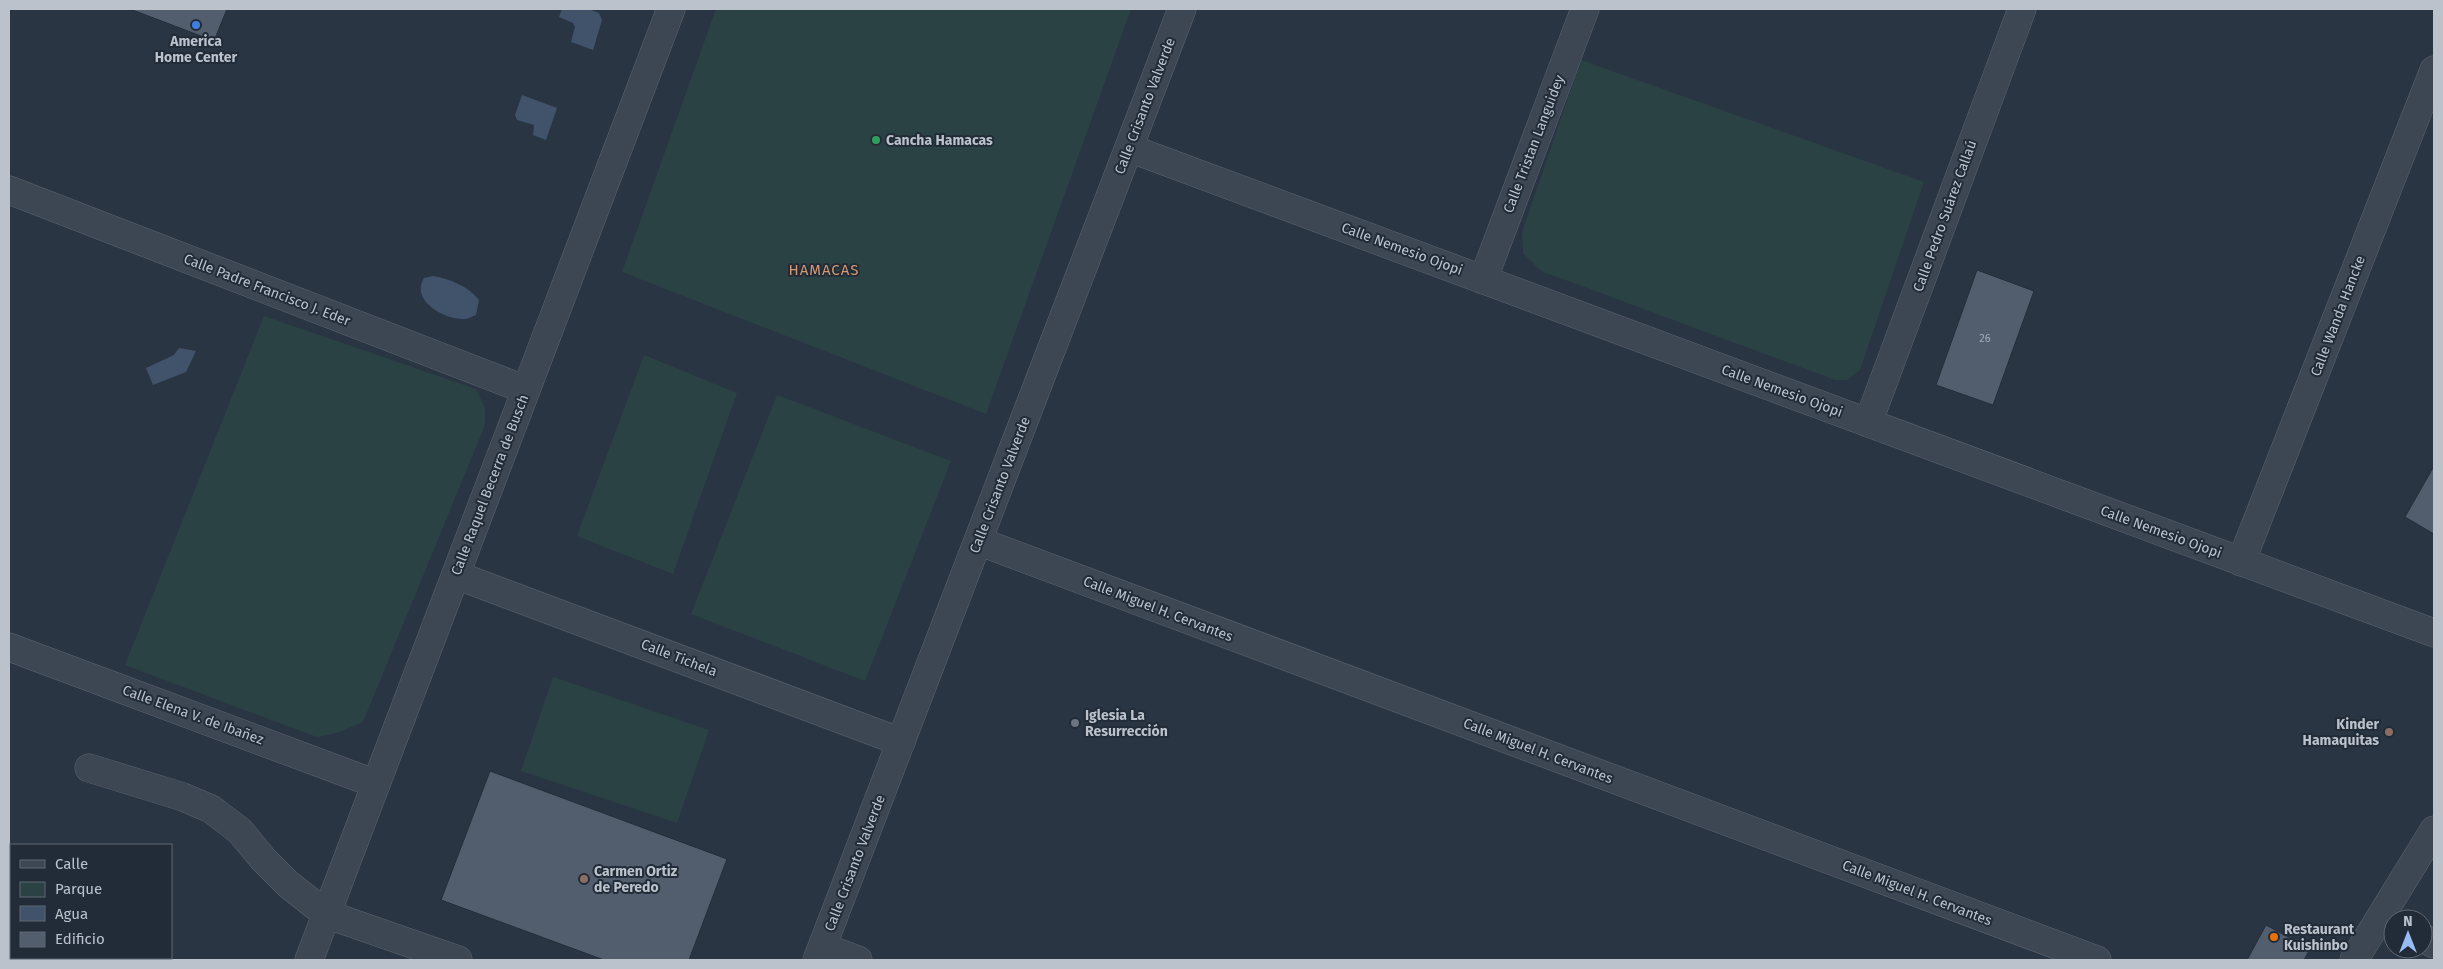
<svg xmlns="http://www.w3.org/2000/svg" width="2443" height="969" viewBox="0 0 2443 969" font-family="'Fira Sans',sans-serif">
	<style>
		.green { fill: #2b4244 }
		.water { fill: #40536b }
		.building { fill: #525e6e; stroke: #242e3a }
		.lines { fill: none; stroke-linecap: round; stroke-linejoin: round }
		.minor-casing { stroke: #5c6570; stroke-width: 29 }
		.minor { stroke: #3d4753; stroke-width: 28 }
		.shop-dot { fill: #3f7fe0; stroke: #222c38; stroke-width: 2 }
		.leisure-dot { fill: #2e9e5b; stroke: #222c38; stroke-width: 2 }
		.worship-dot { fill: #6b7280; stroke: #222c38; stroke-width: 2 }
		.education-dot { fill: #8d6e63; stroke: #222c38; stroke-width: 2 }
		.food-dot { fill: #e8710a; stroke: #222c38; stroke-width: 2 }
		.labels { text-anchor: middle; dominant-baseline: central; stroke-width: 4; stroke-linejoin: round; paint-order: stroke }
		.number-label { font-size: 11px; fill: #a1a9b4 }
		.poi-label { font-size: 14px; font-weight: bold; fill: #bbc2cc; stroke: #222c38; text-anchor: start }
		.street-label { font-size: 14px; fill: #bbc2cc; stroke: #222c38 }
		.neighbourhood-label { font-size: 15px; letter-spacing: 1px; fill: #d29970; stroke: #222c38 }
	</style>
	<rect width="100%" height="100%" fill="#293543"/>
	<!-- green -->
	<g class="green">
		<path d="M716,9h415l-145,405 -364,-142z"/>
		<path d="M1581,60l343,122 -64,188 -13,10h-12l-294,-109 -18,-18 -1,-21z"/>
		<path d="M264,316l212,73 9,19v17l-122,297 -23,10 -23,5 -192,-72z"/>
		<path d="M644,355l93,38 -64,181 -96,-38z"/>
		<path d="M777,395l174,66 -86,220 -174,-67z"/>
		<path d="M553,677l156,53 -32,93 -156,-52z"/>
	</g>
	<!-- water -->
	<g class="water">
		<path d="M562,9h27l10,4 3,7 -9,30 -22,-8 4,-15 -2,-4 -14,-6z"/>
		<path d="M522,95l35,13 -11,32 -13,-5 1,-10 -17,-5 -2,-5z"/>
		<path d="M433,276c17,3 35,10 46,24l-3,15c-3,1 -8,4 -11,4 -21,1 -55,-19 -41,-41z"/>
		<path d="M179,348l17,3 -10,21 -33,13 -7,-17 28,-13z"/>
	</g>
	<!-- building -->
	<g class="building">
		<path d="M130,9h97l-13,32z"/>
		<path d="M1977,270l57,21 -41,114 -57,-20z"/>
		<path d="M2434,466v68l-29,-17z"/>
		<path d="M490,771l237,88 -38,101h-85l-163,-60z"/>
		<path d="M2266,925l44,24 -6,11h-57z"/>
	</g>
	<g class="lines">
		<defs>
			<g id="minor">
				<path d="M1129,148l1305,485"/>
				<path d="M9,190l517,200"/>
				<path d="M1483,280l102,-271"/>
				<path d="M1868,423l154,-414"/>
				<path d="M978,541l1119,419"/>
				<path d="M2241,562l193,-492"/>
				<path d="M456,575l445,167"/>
				<path d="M9,647l367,137"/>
				<path d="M89,768l94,29 28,12 29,22 23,28 25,25 38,30 132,46"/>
				<path d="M2423,938l11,6"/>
				<path d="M823,947l35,13"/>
				<path d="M309,960l362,-951"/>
				<path d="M817,960l365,-951"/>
				<path d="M2354,960l80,-130"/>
			</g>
		</defs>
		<!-- minor casing -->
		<use href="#minor" class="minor-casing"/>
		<!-- minor -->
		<use href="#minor" class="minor"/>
	</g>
	<!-- markers -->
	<circle class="shop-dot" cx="196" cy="25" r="5"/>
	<circle class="leisure-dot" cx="876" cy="140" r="5"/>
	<circle class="worship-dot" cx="1075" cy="723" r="5"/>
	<g class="education-dot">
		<circle cx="2389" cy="732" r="5"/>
		<circle cx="584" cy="879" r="5"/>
	</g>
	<circle class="food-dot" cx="2274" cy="937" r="5"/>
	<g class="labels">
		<!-- number labels -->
		<g class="number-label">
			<text x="1985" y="338">26</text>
		</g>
		<!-- poi labels -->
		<g class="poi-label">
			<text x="196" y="41" text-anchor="middle">America<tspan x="196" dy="16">Home Center</tspan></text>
			<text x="886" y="140">Cancha Hamacas</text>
			<text x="1085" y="715">Iglesia La<tspan x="1085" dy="16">Resurrección</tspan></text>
			<text x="2379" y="724" text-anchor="end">Kinder<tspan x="2379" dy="16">Hamaquitas</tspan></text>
			<text x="594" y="871">Carmen Ortiz<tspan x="594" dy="16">de Peredo</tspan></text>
			<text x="2284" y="929">Restaurant<tspan x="2284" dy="16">Kuishinbo</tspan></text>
		</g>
		<!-- street labels -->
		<g class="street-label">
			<text transform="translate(1145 106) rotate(-69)">Calle Crisanto Valverde</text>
			<text transform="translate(1534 144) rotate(-69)">Calle Tristan Languidey</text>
			<text transform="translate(1945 216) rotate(-70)">Calle Pedro Suárez Callaú</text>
			<text transform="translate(1402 249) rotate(20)">Calle Nemesio Ojopi</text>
			<text transform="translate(267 290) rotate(21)">Calle Padre Francisco J. Eder</text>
			<text transform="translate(2338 316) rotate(-69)">Calle Wanda Hancke</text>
			<text transform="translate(1782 391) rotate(20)">Calle Nemesio Ojopi</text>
			<text transform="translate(490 485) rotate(-69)">Calle Raquel Becerra de Busch</text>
			<text transform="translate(1000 485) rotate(-69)">Calle Crisanto Valverde</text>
			<text transform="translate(2161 532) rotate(20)">Calle Nemesio Ojopi</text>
			<text transform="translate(1158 609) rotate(21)">Calle Miguel H. Cervantes</text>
			<text transform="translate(679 658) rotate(21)">Calle Tichela</text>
			<text transform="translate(193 715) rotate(20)">Calle Elena V. de Ibañez</text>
			<text transform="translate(1538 751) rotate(21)">Calle Miguel H. Cervantes</text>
			<text transform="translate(855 863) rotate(-69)">Calle Crisanto Valverde</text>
			<text transform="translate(1917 893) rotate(21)">Calle Miguel H. Cervantes</text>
		</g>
		<!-- neighbourhood labels -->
		<g class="neighbourhood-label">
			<text x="824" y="270">HAMACAS</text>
		</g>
	</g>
	<!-- border -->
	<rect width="2443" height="969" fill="none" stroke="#bbc2cc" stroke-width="20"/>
	<!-- legend -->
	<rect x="10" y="844" width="162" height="115" fill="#222c38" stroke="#5f6873"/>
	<rect x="20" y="860" width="25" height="8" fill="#3d4753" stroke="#5f6873"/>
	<text x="55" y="869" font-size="15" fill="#bbc2cc">Calle</text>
	<rect x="20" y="882" width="25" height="15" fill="#2b4244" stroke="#5f6873"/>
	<text x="55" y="894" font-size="15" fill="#bbc2cc">Parque</text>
	<rect x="20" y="906" width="25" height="15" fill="#40536b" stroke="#5f6873"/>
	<text x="55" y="919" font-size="15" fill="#bbc2cc">Agua</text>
	<rect x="20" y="932" width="25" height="15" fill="#525e6e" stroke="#5f6873"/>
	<text x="55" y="944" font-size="15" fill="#bbc2cc">Edificio</text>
	<!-- north arrow -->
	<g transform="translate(2408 934)"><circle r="24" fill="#222c38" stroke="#5f6873"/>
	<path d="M0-4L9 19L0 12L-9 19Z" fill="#98bdf4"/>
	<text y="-8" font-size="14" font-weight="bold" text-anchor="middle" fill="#bbc2cc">N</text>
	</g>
</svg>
